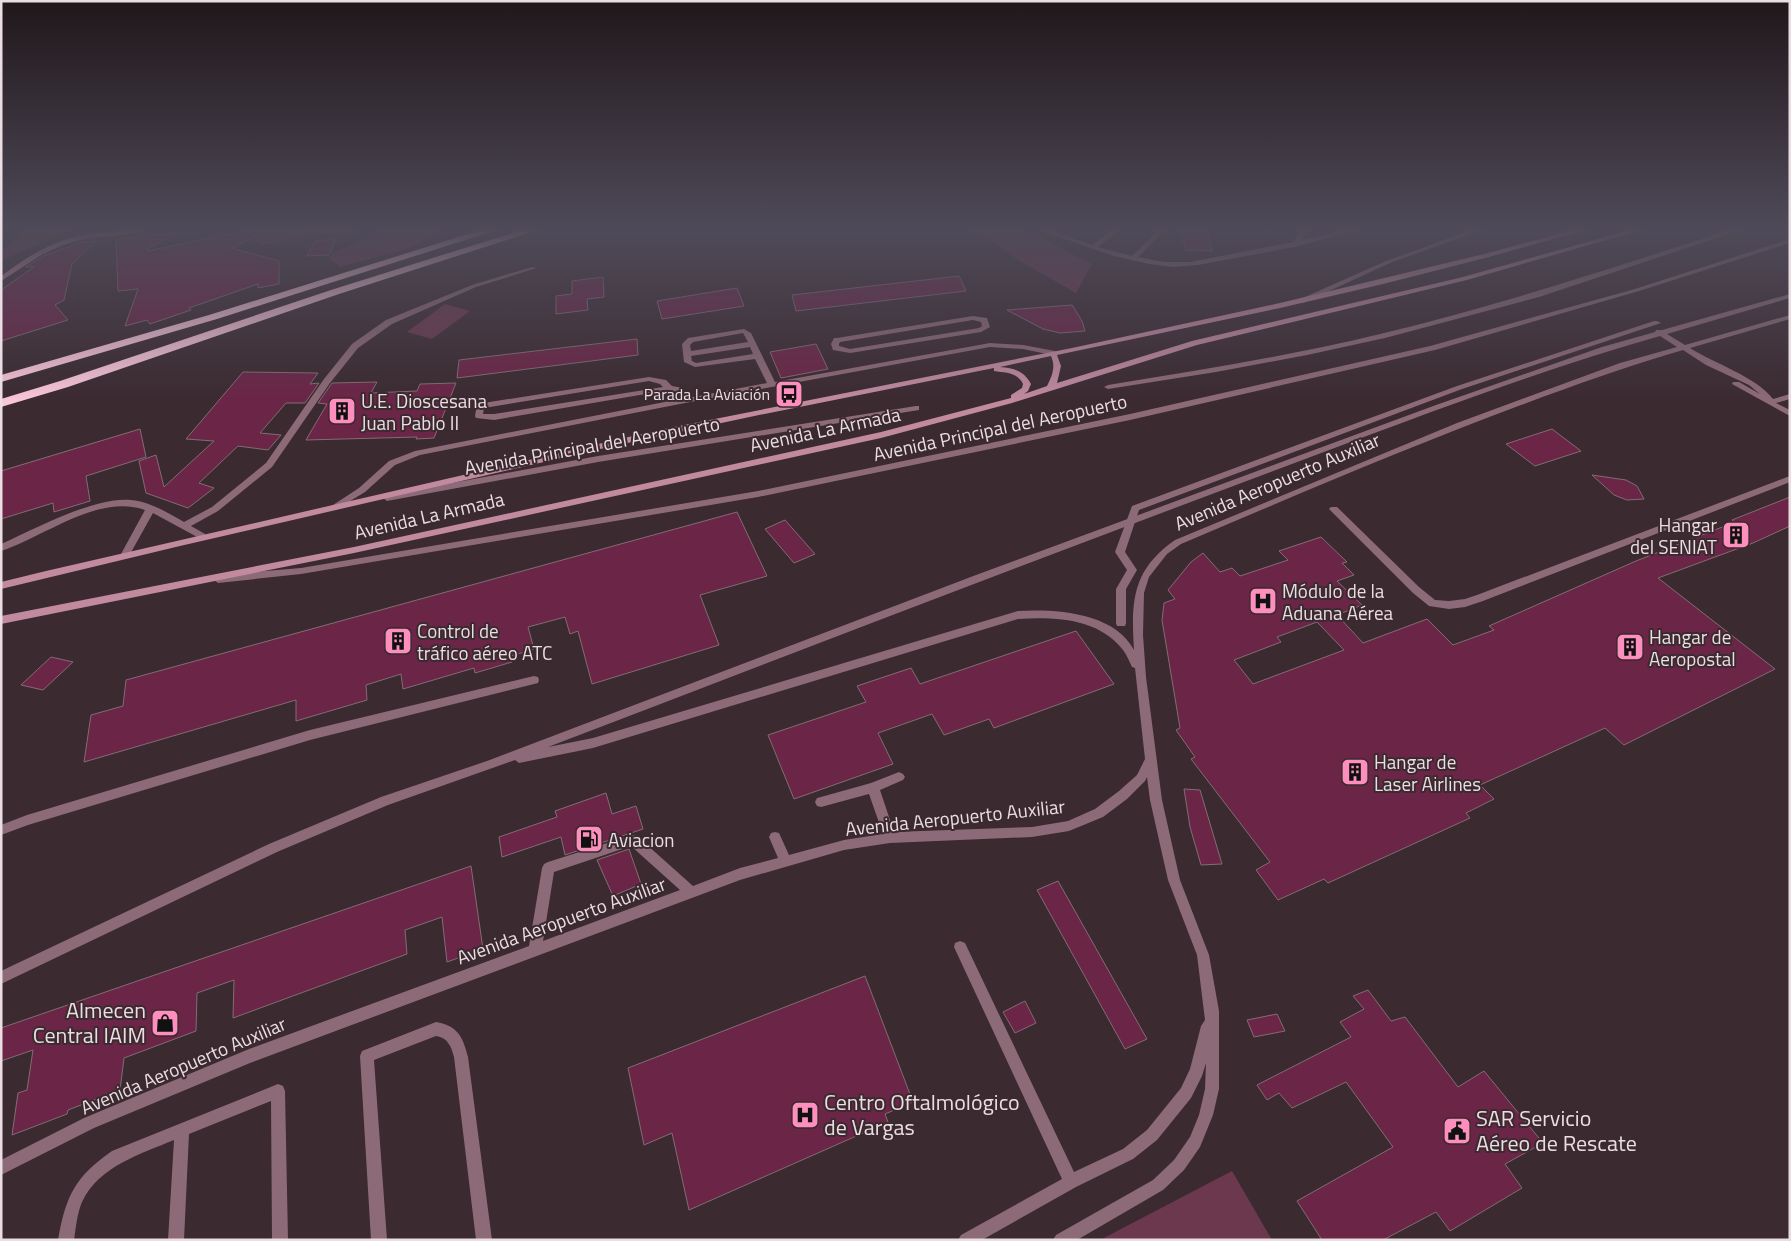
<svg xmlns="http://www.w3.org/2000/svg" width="1791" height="1241" viewBox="0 0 1791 1241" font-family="'Titillium Web',sans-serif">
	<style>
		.green { fill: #6c384e }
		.building { fill: #6b2546; stroke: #816d74; fill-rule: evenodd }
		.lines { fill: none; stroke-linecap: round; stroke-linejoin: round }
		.lane { fill: #8d6a77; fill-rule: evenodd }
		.street { fill: #8d6a77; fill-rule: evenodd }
		.secondary { fill: #c18a9f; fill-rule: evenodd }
		.highway { fill: #fac6d9; fill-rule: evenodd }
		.labels { text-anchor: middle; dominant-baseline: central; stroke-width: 4; stroke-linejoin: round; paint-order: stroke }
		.far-poi-label { font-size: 16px; fill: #eadee2; stroke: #3b2a30; text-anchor: end }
		.poi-label { font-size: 19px; fill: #eadee2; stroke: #3b2a30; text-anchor: start }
		.street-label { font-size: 19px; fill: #eadee2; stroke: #3b2a30 }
		.near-poi-label { font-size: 22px; fill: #eadee2; stroke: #3b2a30; text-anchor: start }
	</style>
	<rect width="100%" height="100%" fill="#3b2a30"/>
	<!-- green -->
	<g class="green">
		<path d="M29,228h47l-7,2 -68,31v-11z"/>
		<path d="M252,228h112l-24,5 -34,3 -45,10 -5,-4z"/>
		<path d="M380,228h62l-29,19 -73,20 -12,-9c5,-7 40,-19 50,-25z"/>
		<path d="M966,228h48l29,11 49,25 -16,29 -58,-33 -27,-20z"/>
		<path d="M445,304l25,7 -38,28 -25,-7z"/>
		<path d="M1232,1171l40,69h-172z"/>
	</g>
	<!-- building -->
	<g class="building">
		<path d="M257,228h5l2,4 -33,16 48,13v23l-21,4v-4l-69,24 2,2 -41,14 -3,-4 -22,6 13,-37 -20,2 -2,-52 60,-6 -29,16 1,2z"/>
		<path d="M1180,228h27l5,23 -26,-1z"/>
		<path d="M336,239l-7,16 -22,1 8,-15z"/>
		<path d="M97,241l-25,23 -8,36 -9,5 13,15 -67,21v-51l33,-23h-8l18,-11 38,-14z"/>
		<path d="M959,276l7,15 -170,20 -4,-16z"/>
		<path d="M603,277l1,20 -17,2 1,11 -32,4v-18l16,-2v-13z"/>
		<path d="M737,288l7,18 -82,13 -5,-18z"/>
		<path d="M1072,305l10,16 3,10 -25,2 -17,-4 -36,-19z"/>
		<path d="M637,339l1,16 -181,23 2,-18z"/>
		<path d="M816,344l12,25 -47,9 -11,-26z"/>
		<path d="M243,372l75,1 -8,11 9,-1 -14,20h-19l-26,30 21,2 -13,15 -30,-4 -39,37 15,5 -26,20 -42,-15 -7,-32 17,-6 8,32 50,-46 -28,-2z"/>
		<path d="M377,382l-6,11 46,-2 3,-7 36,-1 -22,55 -18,1 1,-2 -111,3 21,-36 -9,-1 14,-20z"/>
		<path d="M140,429l6,28 -60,19 4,25 -36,11 -1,-9 -52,16v-48z"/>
		<path d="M1552,429l29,22 -46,15 -29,-22z"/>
		<path d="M1592,475l34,5 11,6 7,13 -17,1 -13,-5z"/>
		<path d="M1790,497v29l-37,17 -95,35 117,91 -151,76 -19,-17 -125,57 14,14 -28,14 4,5 -142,65 -4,-4 -46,21 -22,-30 14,-8 -79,-103 4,-2 -19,-27 4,-2 -18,-108 2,-17 11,-4 -7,-9 23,-28 12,-9 17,19 12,-4 8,8 48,-16 -9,-9 42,-14 26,25 -5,1 12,12 -17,6 25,24 -25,10 26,28 64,-24 26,26 41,-15 -5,-4 147,-65 99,-39 -3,-2zM1317,622l27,28 -91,34 -19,-24 47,-18 -4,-5z"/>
		<path d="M737,512l30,64 -67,19 19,50 -127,39 -14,-53 -8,3 -5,-17 -37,10 6,22 -23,7 1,6 -37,11 -1,-5 -71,21 -2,-15 -35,11 1,15 -71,21v-21l-212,62 7,-47 32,-9 3,-26z"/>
		<path d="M785,520l30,34 -21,9 -29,-34z"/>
		<path d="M1076,631l38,53 -120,44 -5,-9 -45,16 -12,-21 -54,19 15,31 -99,35 -26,-64 98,-33 -9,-16 54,-18 9,16z"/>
		<path d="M51,657l22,5 -30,28 -22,-5z"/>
		<path d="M1184,789l16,1 22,74 -21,1 -11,-38z"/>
		<path d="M606,793l6,21 24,-8 7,23 -78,26 -4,-18 -59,20 -3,-20 58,-20 -2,-6z"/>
		<path d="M629,849l12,35 -28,12 -16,-36z"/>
		<path d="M471,866l12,83 -36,13 -5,-45 -37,13 2,24 -174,64 1,-38 -37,13 -1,38 -72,27 -4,32 -52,20 -1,4 -55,21 6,-42 9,-3 6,-40 -32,11v-33z"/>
		<path d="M1058,881l89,158 -22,10 -88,-159z"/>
		<path d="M865,976l48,126 -28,12 3,8 -199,88 -17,-77 -28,12 -16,-77z"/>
		<path d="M1368,990l23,31 14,-4 53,70 26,-16 59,72 -38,21 17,24 -72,43 -14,-19 -53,28h-61l-25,-39 96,-54 -47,-65 -54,26 -13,-15 -12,7 -10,-15 94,-48 -11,-15 24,-13 -11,-13z"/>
		<path d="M1025,1001l11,22 -21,10 -12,-21z"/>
		<path d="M1277,1014l8,17 -31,6 -7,-17z"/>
	</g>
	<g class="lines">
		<!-- lane -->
		<g class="lane">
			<path d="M1736,228h11l-208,69 -154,41 -78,17 -91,17 -108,17 -4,-2 4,-2c91,-15 182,-29 272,-51 121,-29 238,-68 356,-106z"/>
			<path d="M1790,239v4l-151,48 -204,59 -305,70 -372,77 -457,77 -83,9 -5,-4 5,-4 83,-7 457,-77 372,-77 300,-68 205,-57z"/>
			<path d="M532,267l5,1 -61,19 -84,37 -34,24 -28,35 -58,84 -54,44 -27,15 14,8 2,2 -2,2h-6l-46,-25 -24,43h-6l-2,-2 24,-44c-46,-17 -101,27 -144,41v-7c34,-15 94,-48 130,-44 19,2 36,12 53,22l28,-15 54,-44 58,-84 28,-35 34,-24 86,-35z"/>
			<path d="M1790,294v4l-123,36 18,11 105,-30v4l-100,29c25,16 65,28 83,51l17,-5v5l-14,4 14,7v6l-58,-32 1,-2h6l21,12 -11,-9 -43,-20 -23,-15c-55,16 -108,35 -162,55 -115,43 -227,91 -340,139l-14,10 -18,23 -5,16 -1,42 3,42 16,123 18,80 29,75 10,56v78l-6,26 -13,32 -16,23 -21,20 -86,50h-24l3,-5 97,-55 21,-20 16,-23 9,-22 6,-26 1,-26 -4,13 -11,22 -34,42 -24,19 -57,28 -94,53h-24l3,-5 101,-56 -108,-232 1,-4 5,-2 5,2 109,229 49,-23 24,-19 34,-42 9,-19 11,-43 4,-6 -8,-65 -29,-75 -18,-80 -3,-23 -2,4 -18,18 -24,18 -34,14 -37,6 -142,6 -46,7 -104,30 -490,183 -156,65 -93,47v-15l83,-42 165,-69 280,-103 13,-78 2,-4 4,-2 85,-27 4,1 56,50 47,-18 38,-10 -9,-21 2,-4 4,-1 4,1 10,22 55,-15 39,-6 -14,-40 -48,13 -4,-1 -2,-4 2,-4 4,-1 50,-14 28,-11 4,2 2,3 -2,3 -23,10 14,42 138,-5 36,-6 27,-12 24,-18 18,-16 8,-16 -10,-91 -3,-1c-3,-6 -5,-12 -9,-17 -25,-32 -68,-33 -105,-31l-425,129 -74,15 -4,-3 -127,45 -111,47 -276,132v-13l268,-127 112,-47 106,-36 489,-186 460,-170 166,-58 53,-15 1,-2h6zM1660,336l17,11 -57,16 -163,60 -282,117c-43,30 -44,61 -41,110 -20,-38 -79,-41 -116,-39l-425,127 -45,9c232,-89 464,-178 696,-265 138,-51 275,-106 416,-146zM631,846l49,44 -137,51 11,-69z"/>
			<path d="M973,316l14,2 3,9 -9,5 -131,21 -17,-3 -2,-6 3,-6h3zM973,320l8,2 1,4 -3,2 -129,21 -11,-3v-2l1,-2z"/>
			<path d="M744,329l7,4 24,49 215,-39 33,2 32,6 1,2 -4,2 -29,-6 -33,-2 -305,56 -265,52 -25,10 -30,27 -28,17 -3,1 -4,-3 29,-19 30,-27 26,-10 265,-52 -3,-7 -8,-2 -175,30 -18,-2 -1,-2 2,-12 172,-27 17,3 6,6 11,2 5,10 79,-15 -12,-24 -60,8 -11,-5 -2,-18 6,-6zM743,333l5,9 -57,9 -1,-6 3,-3zM750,347l3,7 -57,9 -4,-2 -1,-5zM649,381l11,3 3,3 -169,27h-11l1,-6z"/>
			<path d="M916,406h3v4l-321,52 -211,39 -4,-3 4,-3 211,-39z"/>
			<path d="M1790,476v6l-307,119 -18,6 -16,2 -20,-3 -16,-13 -84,-84 2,-2h6l82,80 16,13 14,1 16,-2 12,-4z"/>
			<path d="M534,676l4,1 1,3 -1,3 -228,57 -282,85 -27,10v-10l26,-10 283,-85z"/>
			<path d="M436,1022c22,4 27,15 32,35l24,183h-16l-22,-183c-3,-11 -6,-19 -18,-21l-62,24 13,180h-16l-11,-184 2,-5z"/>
			<path d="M278,1084l5,2 2,5 3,149h-16l-1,-139 -82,33 -5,106h-16l6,-100c-33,14 -75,26 -92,62 -5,12 -6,25 -8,38h-16c8,-45 17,-63 54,-89z"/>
		</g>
		<!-- street -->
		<g class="street">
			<path d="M1033,228h10l49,17 23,-17h8l-25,19 34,9 28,-28h7l-29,29 26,5h26l103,-20 9,-14h7l-8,12 52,-12h12l-71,19 -96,18 -25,2 -24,-3 -35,-8z"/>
			<path d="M1477,228h10l-97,35 -87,40 -7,-2 90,-40z"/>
			<path d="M1654,321h3l4,2 -199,66 -323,121 -14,42 12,18 -11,19v34l-1,3h-8l-1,-3v-34l11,-19 -12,-18 17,-46 325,-120z"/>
		</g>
		<!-- secondary -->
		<g class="secondary">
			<path d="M138,228h11l-19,6 -46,5 -21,6 -20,9 -42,27v-5c26,-19 52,-36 83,-41 18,-3 37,-2 54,-7z"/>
			<path d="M1580,228h12l-103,29 -106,27 -103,24 -223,47 4,11 -4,17 135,-42 271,-64 174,-49h11l-181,52 -270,65 -185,58 -131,35 -527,115 -353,71v-8l353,-69 527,-115 130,-34v-3l11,-7 1,-4c-6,-12 -17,-11 -29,-13v-3l-235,47 -150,32 -429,99 -179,43v-7l45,-11 613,-141 413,-82 208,-45 204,-49zM1051,356c5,11 1,20 -4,30l-23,8 4,-3 3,-7c-7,-13 -17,-16 -31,-17z"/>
		</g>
		<!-- highway -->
		<g class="highway">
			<path d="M487,228h16l-286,91 -216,63v-7l208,-60z"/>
			<path d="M528,228h16l-205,66 -271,93 -67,20v-8l59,-18 271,-91z"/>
		</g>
	</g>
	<!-- sky -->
	<linearGradient id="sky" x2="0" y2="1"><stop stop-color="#20171a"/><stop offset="0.57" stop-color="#4f4a59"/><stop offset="1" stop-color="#4f4a59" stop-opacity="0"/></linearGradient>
	<rect width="1791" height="402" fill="url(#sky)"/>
	<!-- icons -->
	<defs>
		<symbol id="bus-square" viewBox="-11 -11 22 22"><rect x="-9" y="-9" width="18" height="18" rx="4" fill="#fe8ebd" stroke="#3b2a30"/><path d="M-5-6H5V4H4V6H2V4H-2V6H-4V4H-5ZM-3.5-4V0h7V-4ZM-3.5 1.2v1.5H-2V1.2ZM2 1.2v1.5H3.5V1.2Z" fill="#111"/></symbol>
		<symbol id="building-square" viewBox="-11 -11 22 22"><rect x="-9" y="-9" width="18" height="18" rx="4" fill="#fe8ebd" stroke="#3b2a30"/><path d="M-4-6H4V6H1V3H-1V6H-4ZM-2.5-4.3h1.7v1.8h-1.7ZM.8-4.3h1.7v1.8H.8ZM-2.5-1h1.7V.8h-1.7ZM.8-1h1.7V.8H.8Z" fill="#111"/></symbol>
		<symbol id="hospital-square" viewBox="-11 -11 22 22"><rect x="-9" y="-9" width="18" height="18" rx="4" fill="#fe8ebd" stroke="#3b2a30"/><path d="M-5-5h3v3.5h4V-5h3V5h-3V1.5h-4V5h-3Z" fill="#111"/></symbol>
		<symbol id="fuel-square" viewBox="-11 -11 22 22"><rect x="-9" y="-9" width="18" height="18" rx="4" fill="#fe8ebd" stroke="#3b2a30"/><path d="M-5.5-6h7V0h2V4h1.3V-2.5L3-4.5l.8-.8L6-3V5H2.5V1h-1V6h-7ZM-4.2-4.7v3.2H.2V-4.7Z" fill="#111"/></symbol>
		<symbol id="shop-square" viewBox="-11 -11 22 22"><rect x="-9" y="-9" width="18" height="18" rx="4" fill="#fe8ebd" stroke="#3b2a30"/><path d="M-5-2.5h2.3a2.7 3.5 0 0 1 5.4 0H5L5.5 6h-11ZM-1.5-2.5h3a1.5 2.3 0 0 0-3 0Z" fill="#111"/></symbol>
		<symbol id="civic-square" viewBox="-11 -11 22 22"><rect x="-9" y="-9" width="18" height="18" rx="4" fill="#fe8ebd" stroke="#3b2a30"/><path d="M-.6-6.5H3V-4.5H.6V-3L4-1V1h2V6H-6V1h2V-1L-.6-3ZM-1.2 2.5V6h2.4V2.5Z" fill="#111"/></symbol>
	</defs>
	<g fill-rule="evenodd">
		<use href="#bus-square" x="773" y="378" width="32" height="32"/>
		<use href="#building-square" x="326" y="395" width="32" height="32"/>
		<use href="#building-square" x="1720" y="519" width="32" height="32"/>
		<use href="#hospital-square" x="1247" y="585" width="32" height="32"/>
		<use href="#building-square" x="382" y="625" width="32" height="32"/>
		<use href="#building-square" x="1614" y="631" width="32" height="32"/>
		<use href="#building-square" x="1339" y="756" width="32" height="32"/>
		<use href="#fuel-square" x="573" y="823" width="32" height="32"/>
		<use href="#shop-square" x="149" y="1007" width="32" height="32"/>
		<use href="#hospital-square" x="789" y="1099" width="32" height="32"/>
		<use href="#civic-square" x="1441" y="1115" width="32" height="32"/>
	</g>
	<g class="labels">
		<!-- far-poi labels -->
		<g class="far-poi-label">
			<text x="770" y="394">Parada La Aviación</text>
		</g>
		<!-- poi labels -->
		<g class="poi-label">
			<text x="361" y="400">U.E. Dioscesana<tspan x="361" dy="22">Juan Pablo II</tspan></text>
			<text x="1717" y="524" text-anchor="end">Hangar<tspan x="1717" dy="22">del SENIAT</tspan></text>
			<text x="1282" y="590">Módulo de la<tspan x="1282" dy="22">Aduana Aérea</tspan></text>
			<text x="417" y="630">Control de<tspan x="417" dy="22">tráfico aéreo ATC</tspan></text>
			<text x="1649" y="636">Hangar de<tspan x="1649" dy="22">Aeropostal</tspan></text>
			<text x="1374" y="761">Hangar de<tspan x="1374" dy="22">Laser Airlines</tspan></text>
			<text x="608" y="839">Aviacion</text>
		</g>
		<!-- street labels -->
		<g class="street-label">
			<text transform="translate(1000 427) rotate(-12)">Avenida Principal del Aeropuerto</text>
			<text transform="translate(825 429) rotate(-12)">Avenida La Armada</text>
			<text transform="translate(592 445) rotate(-10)">Avenida Principal del Aeropuerto</text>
			<text transform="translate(1277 481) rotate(-23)">Avenida Aeropuerto Auxiliar</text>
			<text transform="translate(429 515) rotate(-13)">Avenida La Armada</text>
			<text transform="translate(955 817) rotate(-6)">Avenida Aeropuerto Auxiliar</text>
			<text transform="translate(561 920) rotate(-20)">Avenida Aeropuerto Auxiliar</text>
			<text transform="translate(183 1065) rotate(-23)">Avenida Aeropuerto Auxiliar</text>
		</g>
		<!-- near-poi labels -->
		<g class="near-poi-label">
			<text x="146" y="1010" text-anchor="end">Almecen<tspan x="146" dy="25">Central IAIM</tspan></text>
			<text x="824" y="1102">Centro Oftalmológico<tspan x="824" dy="25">de Vargas</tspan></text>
			<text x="1476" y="1118">SAR Servicio<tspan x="1476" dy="25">Aéreo de Rescate</tspan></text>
		</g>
	</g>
	<!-- border -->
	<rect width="1791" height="1241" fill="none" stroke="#eadee2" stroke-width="5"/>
</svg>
